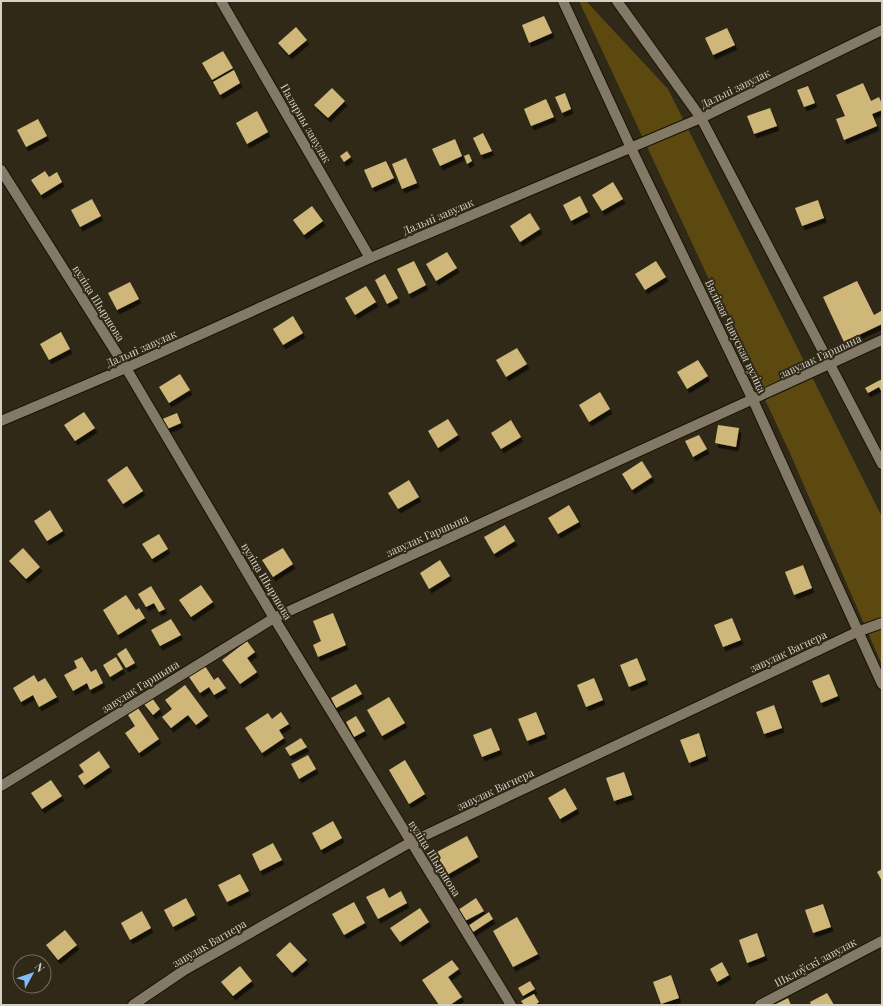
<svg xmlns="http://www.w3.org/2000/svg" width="883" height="1006" viewBox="0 0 883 1006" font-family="'Playfair Display',serif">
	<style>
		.green { fill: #5c4910 }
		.building { fill: #ceb779; filter: url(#shadow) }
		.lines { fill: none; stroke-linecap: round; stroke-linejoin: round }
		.minor-casing { stroke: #181203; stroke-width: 12 }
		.secondary-casing { stroke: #181203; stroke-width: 12 }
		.minor { stroke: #827a66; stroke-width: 10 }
		.secondary { stroke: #827a66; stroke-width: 10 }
		.labels { text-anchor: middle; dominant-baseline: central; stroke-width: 4; stroke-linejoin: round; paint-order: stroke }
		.street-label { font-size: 11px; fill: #d6d1c7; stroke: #302918 }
	</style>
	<defs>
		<filter id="shadow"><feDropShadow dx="2.5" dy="4.5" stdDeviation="0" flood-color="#0009"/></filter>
	</defs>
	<rect width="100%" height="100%" fill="#302918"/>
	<!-- green -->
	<path class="green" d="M579,1h7l82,88 214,428v148l-93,-214z"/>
	<!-- building -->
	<g class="building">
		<path d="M544,16l8,17 -23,10 -7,-18z"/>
		<path d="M296,27l11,13 -18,15 -11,-12z"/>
		<path d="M727,28l8,17 -22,10 -8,-17z"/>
		<path d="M223,51l10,17 -21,12 -10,-17z"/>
		<path d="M234,70l6,13 -20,12 -7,-13z"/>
		<path d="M863,83l8,18 8,-4 3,7v6l-10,4 5,12 -33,14 -8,-21 9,-3 -9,-21z"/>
		<path d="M808,86l7,17 -11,4 -7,-17z"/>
		<path d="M332,88l13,13 -17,17 -14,-13z"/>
		<path d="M565,93l6,16 -9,4 -7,-16z"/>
		<path d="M546,99l8,18 -23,9 -7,-17z"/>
		<path d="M770,108l7,18 -23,8 -7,-18z"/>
		<path d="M257,111l11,21 -21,12 -11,-21z"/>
		<path d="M38,119l9,17 -21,11 -9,-17z"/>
		<path d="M483,133l9,18 -11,4 -8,-17z"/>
		<path d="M455,139l7,17 -22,10 -8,-17z"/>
		<path d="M347,151l4,6 -7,5 -4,-6z"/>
		<path d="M469,154l3,7 -5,3 -3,-8z"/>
		<path d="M406,158l11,25 -15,6 -10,-25z"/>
		<path d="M386,161l8,17 -22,10 -8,-18z"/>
		<path d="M45,171l4,6 8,-5 5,10 -21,13 -10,-15z"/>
		<path d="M613,182l10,17 -21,12 -10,-16z"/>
		<path d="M580,196l8,16 -17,9 -8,-16z"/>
		<path d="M92,199l9,17 -21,11 -9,-17z"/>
		<path d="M818,200l6,18 -22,8 -7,-18z"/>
		<path d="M312,206l11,15 -19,14 -11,-15z"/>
		<path d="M530,213l10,16 -20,13 -10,-16z"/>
		<path d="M447,252l10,16 -21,13 -10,-17z"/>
		<path d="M414,261l12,24 -17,9 -12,-25z"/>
		<path d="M656,261l10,16 -21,13 -10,-16z"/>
		<path d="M385,274l13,24 -11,6 -12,-24z"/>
		<path d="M857,281l17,34 7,-4 1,13 -38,18 -21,-45z"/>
		<path d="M130,282l9,17 -22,11 -9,-17z"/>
		<path d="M366,286l10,16 -21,13 -10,-17z"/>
		<path d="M293,316l10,17 -20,12 -10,-16z"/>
		<path d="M61,332l9,17 -21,11 -9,-16z"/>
		<path d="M517,348l10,16 -21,13 -10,-17z"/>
		<path d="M698,360l10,16 -21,13 -10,-17z"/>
		<path d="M180,374l10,16 -21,13 -10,-16z"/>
		<path d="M882,379v13l-3,-5 -11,6 -3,-5z"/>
		<path d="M600,392l10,17 -21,13 -10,-17z"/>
		<path d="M84,412l11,16 -20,13 -11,-16z"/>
		<path d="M177,413l4,10 -16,7 -5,-10z"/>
		<path d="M448,419l10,16 -20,13 -10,-17z"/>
		<path d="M511,420l10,17 -20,12 -10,-16z"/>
		<path d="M718,425l21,3 -3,19 -21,-4z"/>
		<path d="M699,435l8,14 -14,8 -8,-16z"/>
		<path d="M642,461l10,16 -20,13 -10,-16z"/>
		<path d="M127,466l16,25 -20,13 -16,-24z"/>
		<path d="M409,480l10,17 -21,12 -10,-16z"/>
		<path d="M569,505l10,17 -21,12 -10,-16z"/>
		<path d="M50,510l13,21 -16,10 -13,-20z"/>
		<path d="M505,525l10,16 -21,13 -10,-17z"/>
		<path d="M159,534l9,15 -16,10 -10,-15z"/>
		<path d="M23,548l17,19 -14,12 -17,-18z"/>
		<path d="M283,548l10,16 -20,13 -11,-17z"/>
		<path d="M440,560l10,16 -21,13 -9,-16z"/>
		<path d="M803,565l9,23 -18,7 -9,-23z"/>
		<path d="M201,585l12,17 -22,15 -12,-17z"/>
		<path d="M151,586l14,23 -6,3 -5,-9 -8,4 -8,-13z"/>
		<path d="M126,595l10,15 3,-2 6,10 -27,17 -15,-25z"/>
		<path d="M333,613l13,32 -28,12 -5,-12 8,-4 -8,-20z"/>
		<path d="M732,618l9,22 -18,7 -9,-22z"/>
		<path d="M171,619l10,16 -21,11 -9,-16z"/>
		<path d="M247,641l8,11 -8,6 10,14 -17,12 -18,-24z"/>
		<path d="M126,648l9,15 -9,5 -9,-14z"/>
		<path d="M82,657l9,15 5,-3 7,14 -13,7 -3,-7 -14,8 -9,-16 13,-7 -3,-7z"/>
		<path d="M116,657l7,12 -13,8 -7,-12z"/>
		<path d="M637,658l9,22 -17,7 -9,-22z"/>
		<path d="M203,663l11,17 4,-3 8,11 -12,7 -5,-8 -9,6 -13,-19z"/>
		<path d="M829,674l9,22 -17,7 -9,-22z"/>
		<path d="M34,675l4,7 7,-4 12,19 -18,10 -6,-12 -12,7 -8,-14z"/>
		<path d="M594,678l9,22 -17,7 -9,-22z"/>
		<path d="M356,684l6,10 -26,14 -5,-10z"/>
		<path d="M185,685l23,31 -12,9 -8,-10 -17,13 -9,-11 10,-8 -7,-9z"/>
		<path d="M389,697l16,26 -23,13 -15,-26z"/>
		<path d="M152,698l8,11 -7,6 -9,-11z"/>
		<path d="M774,705l8,23 -18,6 -8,-22z"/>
		<path d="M138,708l21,31 -20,14 -14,-20 10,-7 -7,-11z"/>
		<path d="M281,712l8,12 -10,6 5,8 -22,15 -17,-25 23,-15 4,6z"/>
		<path d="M536,712l9,22 -18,7 -9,-22z"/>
		<path d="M356,716l9,15 -11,6 -8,-15z"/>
		<path d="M491,728l9,22 -18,7 -9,-22z"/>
		<path d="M699,733l7,23 -17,7 -9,-23z"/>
		<path d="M301,738l6,9 -17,9 -5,-8z"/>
		<path d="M99,751l11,16 -26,18 -6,-9 6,-4 -5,-7z"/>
		<path d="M308,755l8,14 -17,10 -8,-15z"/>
		<path d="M405,760l20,34 -16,10 -20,-34z"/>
		<path d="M624,772l8,23 -18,6 -8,-23z"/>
		<path d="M51,780l11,16 -20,13 -11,-16z"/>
		<path d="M565,788l12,21 -17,10 -12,-21z"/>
		<path d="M333,821l9,17 -21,12 -9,-17z"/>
		<path d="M467,836l11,21 -38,22 -8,-15 7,-4 -4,-7z"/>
		<path d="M273,843l9,17 -22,11 -8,-17z"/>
		<path d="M882,869v12l-5,-9z"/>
		<path d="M240,874l9,17 -22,11 -9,-17z"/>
		<path d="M384,888l5,10 12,-7 6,12 -29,16 -12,-22z"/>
		<path d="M186,898l9,17 -22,12 -9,-17z"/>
		<path d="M476,898l8,13 -19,10 -7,-11z"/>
		<path d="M354,902l11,21 -21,12 -12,-21z"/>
		<path d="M823,904l8,23 -18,6 -8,-23z"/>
		<path d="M420,908l9,14 -29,20 -10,-14z"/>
		<path d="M142,911l9,17 -21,12 -9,-17z"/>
		<path d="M489,912l4,7 -20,13 -5,-6z"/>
		<path d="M517,917l21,37 -25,13 -20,-36z"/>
		<path d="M65,930l12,15 -19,15 -12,-15z"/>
		<path d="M757,933l8,23 -18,7 -8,-23z"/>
		<path d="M290,942l17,18 -15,13 -16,-18z"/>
		<path d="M452,960l7,9 -11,8 14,20 -12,8h-11l-17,-25z"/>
		<path d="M722,962l7,13 -12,7 -7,-13z"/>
		<path d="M240,966l12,15 -19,15 -12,-14z"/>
		<path d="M671,975l8,23 -18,6 -8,-22z"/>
		<path d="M530,981l5,8 -12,7 -5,-8z"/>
		<path d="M827,993l7,12h-23l-1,-3z"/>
		<path d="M534,994l5,8 -4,3h-11l-3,-4z"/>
		<path d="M788,998l3,7h-17z"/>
	</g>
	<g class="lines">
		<defs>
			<g id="minor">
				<path d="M221,1l149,257"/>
				<path d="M563,1l68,147 122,252 129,284"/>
				<path d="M1,170l125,198 148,250 237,387"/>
				<path d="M1,421l125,-53 244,-110 331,-140 181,-88"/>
				<path d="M1,786l273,-168 608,-278"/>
				<path d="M133,1005l50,-34 228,-129 446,-210 25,-9"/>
				<path d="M760,1005l122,-64"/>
			</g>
			<path id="secondary" d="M617,1l84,117 181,346"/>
		</defs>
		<!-- minor casing -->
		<use href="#minor" class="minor-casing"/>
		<!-- secondary casing -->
		<use href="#secondary" class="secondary-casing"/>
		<!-- minor -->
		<use href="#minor" class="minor"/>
		<!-- secondary -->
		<use href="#secondary" class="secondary"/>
	</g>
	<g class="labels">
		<!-- street labels -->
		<g class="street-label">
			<text transform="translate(735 88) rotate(-26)">Дальні завулак</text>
			<text transform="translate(306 123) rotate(60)">Палярны завулак</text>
			<text transform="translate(438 216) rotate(-23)">Дальні завулак</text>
			<text transform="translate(99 303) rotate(58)">вуліца Шыршова</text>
			<text transform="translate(736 336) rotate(64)">Вялікая Чавуская вуліца</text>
			<text transform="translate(141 348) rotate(-24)">Дальні завулак</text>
			<text transform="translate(820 356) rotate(-25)">завулак Гаршына</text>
			<text transform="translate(427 535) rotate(-24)">завулак Гаршына</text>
			<text transform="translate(267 581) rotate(59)">вуліца Шыршова</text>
			<text transform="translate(788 651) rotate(-25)">завулак Вагнера</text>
			<text transform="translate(140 686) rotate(-32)">завулак Гаршына</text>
			<text transform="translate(495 789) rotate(-25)">завулак Вагнера</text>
			<text transform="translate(435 858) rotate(58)">вуліца Шыршова</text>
			<text transform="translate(209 943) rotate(-30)">завулак Вагнера</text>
			<text transform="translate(815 962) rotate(-28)">Шклоўскі завулак</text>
		</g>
	</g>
	<!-- border -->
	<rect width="883" height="1006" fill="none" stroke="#d6d1c7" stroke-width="4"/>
	<!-- north arrow -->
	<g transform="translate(32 974) rotate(50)"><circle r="19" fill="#302918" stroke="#726c5e"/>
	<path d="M0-3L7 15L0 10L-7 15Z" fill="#83bcfb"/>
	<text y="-6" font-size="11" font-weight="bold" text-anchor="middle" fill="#d6d1c7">N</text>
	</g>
</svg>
